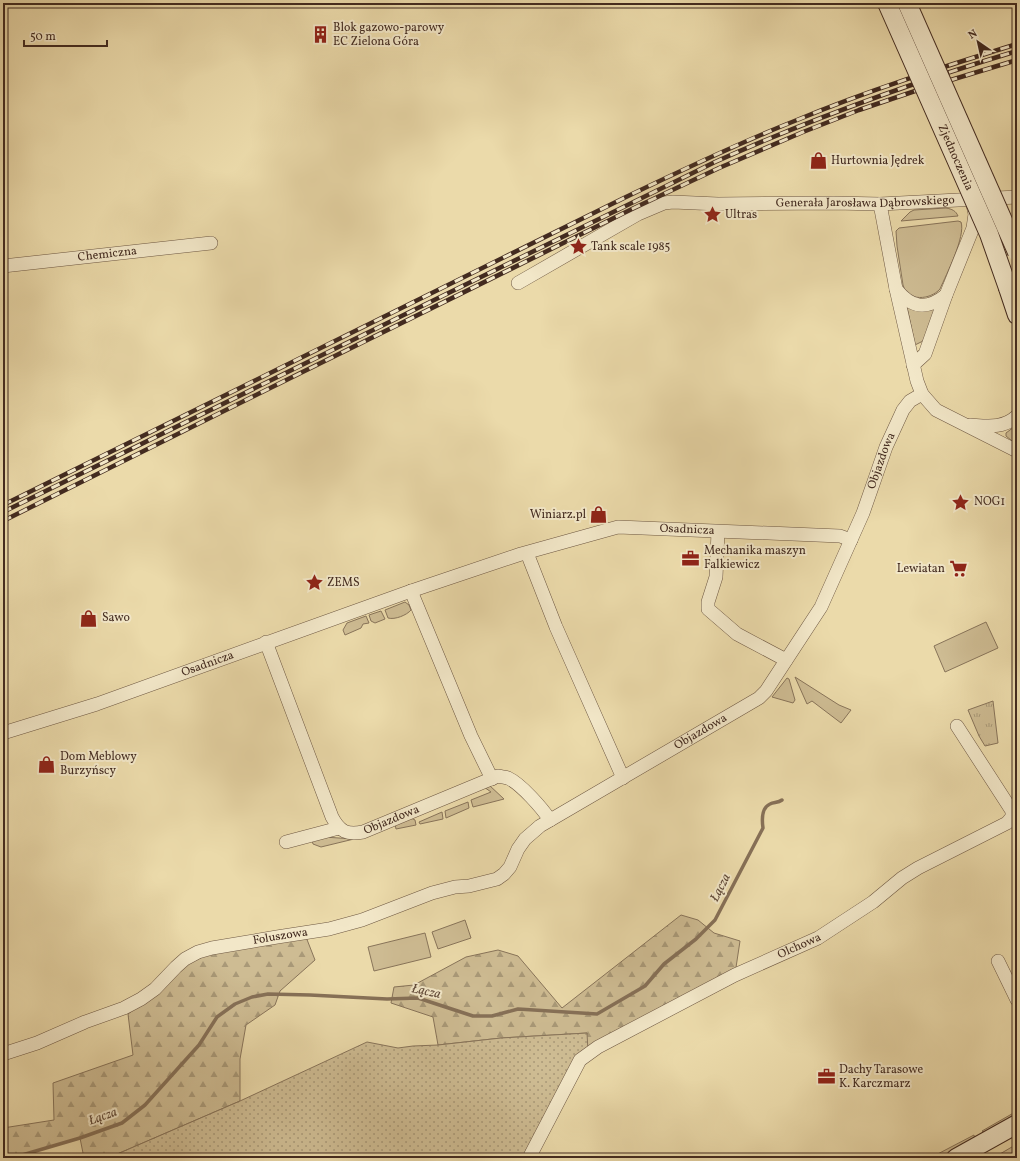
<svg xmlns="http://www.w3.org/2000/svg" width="1020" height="1161" viewBox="0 0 1020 1161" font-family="Vollkorn,serif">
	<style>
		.grass { fill: #cebc93; stroke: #88745a }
		.forest { fill: url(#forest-firs); stroke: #88745a }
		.park { fill: url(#park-tufts); stroke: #88745a }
		.garden { fill: url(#garden-dots); stroke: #88745a }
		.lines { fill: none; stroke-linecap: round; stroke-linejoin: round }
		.stream { stroke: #867057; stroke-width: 3.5 }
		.street-casing { stroke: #6d5742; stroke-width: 14 }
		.secondary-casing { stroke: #432b20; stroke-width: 20 }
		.street { stroke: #f2e7c8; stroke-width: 13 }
		.secondary { stroke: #f2e7c8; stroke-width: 18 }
		.rail-casing { stroke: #432b20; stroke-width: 4.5 }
		.rail { stroke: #f2e7c8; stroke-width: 3; stroke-dasharray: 9; stroke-linecap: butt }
		.secondary-bridge-casing { stroke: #432b20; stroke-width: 20; stroke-linecap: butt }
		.secondary-bridge { stroke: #f2e7c8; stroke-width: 18 }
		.labels { text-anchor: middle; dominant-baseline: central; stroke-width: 4; stroke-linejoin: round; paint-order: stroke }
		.poi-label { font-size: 12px; fill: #432b20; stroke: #f2e7c8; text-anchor: start }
		.street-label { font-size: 12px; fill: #432b20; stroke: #f2e7c8 }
		.water-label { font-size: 13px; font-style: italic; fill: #5f4837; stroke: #f2e7c8 }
	</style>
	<defs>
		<pattern id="forest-firs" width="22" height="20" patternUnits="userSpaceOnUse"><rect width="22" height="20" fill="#cebc93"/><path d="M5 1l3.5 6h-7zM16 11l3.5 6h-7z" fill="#a99978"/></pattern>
		<pattern id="park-tufts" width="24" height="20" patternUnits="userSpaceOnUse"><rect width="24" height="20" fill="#cebc93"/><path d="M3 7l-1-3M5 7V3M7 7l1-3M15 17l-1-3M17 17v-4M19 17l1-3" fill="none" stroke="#a99978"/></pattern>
		<pattern id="garden-dots" width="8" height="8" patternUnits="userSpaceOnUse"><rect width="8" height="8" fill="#cebc93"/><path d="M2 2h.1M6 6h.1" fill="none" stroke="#a99978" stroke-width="1.8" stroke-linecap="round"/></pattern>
	</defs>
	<rect width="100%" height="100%" fill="#ebdaaa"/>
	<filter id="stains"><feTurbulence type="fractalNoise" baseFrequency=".005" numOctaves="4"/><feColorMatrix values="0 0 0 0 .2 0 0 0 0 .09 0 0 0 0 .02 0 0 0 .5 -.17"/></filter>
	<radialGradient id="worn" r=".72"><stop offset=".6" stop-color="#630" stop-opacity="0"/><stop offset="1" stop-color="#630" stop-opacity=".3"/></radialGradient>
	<!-- grass -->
	<g class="grass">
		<path d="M946,208c6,1 10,3 12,8l-57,5 9,-9 4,-2z"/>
		<path d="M958,221l3,1c5,14 -15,53 -21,67 -10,11 -32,13 -37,-4l-6,-39 -1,-15 3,-3z"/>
		<path d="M907,307l31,1 -15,33 -8,4z"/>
		<path d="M1014,427l1,1 2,17 -11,-9v-3z"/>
		<path d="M405,602l4,3 2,5c-4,5 -16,10 -23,8l-3,-8z"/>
		<path d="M381,611l4,8 -10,4 -4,-2 -2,-6z"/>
		<path d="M366,616l3,7 -6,1 -2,4 -16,7 -2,-5 4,-7z"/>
		<path d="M986,622l12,26 -53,24 -11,-26z"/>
		<path d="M795,677l44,28 12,5 -10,13 -29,-22 -5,3z"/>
		<path d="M787,678l2,1 6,21 -2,3 -21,-6z"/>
		<path d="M489,785l15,14 -31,8 -2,-7 20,-8 -7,-5z"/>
		<path d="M468,802l1,6 -23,10 -1,-7z"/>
		<path d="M442,812l1,7 -23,5 -1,-2z"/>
		<path d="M411,818l4,2 1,5 -20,4 -1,-5z"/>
		<path d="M324,837l30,2 -33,8 -8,-3 -1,-4z"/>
		<path d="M465,920l6,18 -33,11 -6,-17z"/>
		<path d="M425,933l6,24 -57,14 -6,-24z"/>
		<path d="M1017,1111v7l-31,16 -4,-3z"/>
		<path d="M974,1135l1,6 -33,17h-12z"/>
	</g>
	<!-- forest -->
	<g class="forest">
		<path d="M681,915l17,5 16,13 26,8 -5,33 -116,62 -41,34 9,-37 -86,5 -63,7 -5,-28 -42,-14 3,-16 20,-2 52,-28 32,-7 20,6 44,52z"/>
		<path d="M306,937l9,23 -35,31 -5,14 -29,20 -6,34v42l-132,57h-24l-4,-20 -65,20h-12v-30l51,-8 -1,-37 80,-28 -5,-41 27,-20 19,-23 40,-20z"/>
	</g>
	<!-- park -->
	<path class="park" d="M993,701l5,42 -13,3 -6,-10 -11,-26z"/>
	<!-- garden -->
	<g class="garden">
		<path d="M587,1033l1,18 -54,107h-426l132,-57 127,-59 31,6 15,-2 25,-1 63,-7z"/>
		<path d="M1017,1144v14h-24z"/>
	</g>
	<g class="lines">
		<!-- stream -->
		<path class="stream" d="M12,1158l68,-20 42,-15 23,-18 54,-60 18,-28 18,-13 17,-7 16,-3 42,1 77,4 31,-1 55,18h19l26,-7 79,5 48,-28 19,-22 32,-25 19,-19 48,-92c-1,-7 -2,-20 7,-24 4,-2 8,-1 12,-4"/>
		<defs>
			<g id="street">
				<path d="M880,204l16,85 21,92 5,13 14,16 81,41"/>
				<path id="s1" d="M3,266l208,-23"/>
				<path id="s2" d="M518,283l120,-69 26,-11 9,-1 45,2 116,-1 46,1 137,-7"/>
				<path d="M896,289c16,20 31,21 50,6"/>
				<path d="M913,365l12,-11 21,-59 27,-67 2,-14 -2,-9"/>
				<path d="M970,425c17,1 33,4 47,-9"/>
				<path d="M718,532l-2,45 -8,25v7l29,25 49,26"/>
				<path d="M527,553l29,74 67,151"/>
				<path d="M411,591l60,145 21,43"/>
				<path id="s3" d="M266,642l66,175c8,15 15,18 31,15l135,-56c3,1 7,1 10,2 13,6 34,30 42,42"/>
				<path id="s4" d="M3,733l94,-29 314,-113 110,-37 97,-27 222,9 11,4"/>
				<path d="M286,842l53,-14"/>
				<path d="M998,961l19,39"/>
				<path id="s5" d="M3,1054l34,-11 48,-21 39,-14 17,-9 14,-10 21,-22 9,-8 13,-7 14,-4 65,-11 52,-8 33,-9 70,-27 23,-6 14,-1 28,-7 7,-5 6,-7 8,-18 7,-10 15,-13 219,-128 7,-7 55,-84 42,-94 23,-66 17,-37 7,-9 12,-7"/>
				<path id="s6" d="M529,1158l51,-98 18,-13 137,-72 83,-37 55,-36 29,-24 16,-10 89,-45 5,-6v-6l-55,-85"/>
			</g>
			<g id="secondary">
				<path d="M1008,288l9,27"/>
				<path d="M956,1158l61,-34"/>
			</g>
		</defs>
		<!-- street casing -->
		<use href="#street" class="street-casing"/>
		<!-- secondary casing -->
		<use href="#secondary" class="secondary-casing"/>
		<!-- street -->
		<use href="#street" class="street"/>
		<!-- secondary -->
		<use href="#secondary" class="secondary"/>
		<defs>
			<g id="rail">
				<path d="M3,505l623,-308c56,-27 113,-54 171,-77 72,-30 146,-53 220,-76"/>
				<path d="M3,512l712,-350c98,-44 199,-80 302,-111"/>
				<path d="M3,521l237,-118 392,-194 87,-41 84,-36 56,-22 62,-21 96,-29"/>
			</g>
		</defs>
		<!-- rail casing -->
		<use href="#rail" class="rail-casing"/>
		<!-- rail -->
		<use href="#rail" class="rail"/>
		<defs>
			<g id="secondary-bridge">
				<path id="s7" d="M887,3l102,231 19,54"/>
				<path d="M907,3l110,249"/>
			</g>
		</defs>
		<!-- secondary-bridge casing -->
		<use href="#secondary-bridge" class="secondary-bridge-casing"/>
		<!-- secondary-bridge -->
		<use href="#secondary-bridge" class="secondary-bridge"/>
	</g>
	<!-- icons -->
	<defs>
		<symbol id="building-bare" viewBox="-9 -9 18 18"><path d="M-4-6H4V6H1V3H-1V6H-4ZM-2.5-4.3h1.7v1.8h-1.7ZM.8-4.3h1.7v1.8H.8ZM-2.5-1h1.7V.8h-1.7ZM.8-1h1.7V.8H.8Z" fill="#8f2418" stroke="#f2e7c8" stroke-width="2.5" paint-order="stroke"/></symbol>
		<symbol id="shop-bare" viewBox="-9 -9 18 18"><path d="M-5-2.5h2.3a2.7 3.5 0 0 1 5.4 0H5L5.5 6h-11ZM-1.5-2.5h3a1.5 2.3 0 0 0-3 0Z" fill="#8f2418" stroke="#f2e7c8" stroke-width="2.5" paint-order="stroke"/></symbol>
		<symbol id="sight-bare" viewBox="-9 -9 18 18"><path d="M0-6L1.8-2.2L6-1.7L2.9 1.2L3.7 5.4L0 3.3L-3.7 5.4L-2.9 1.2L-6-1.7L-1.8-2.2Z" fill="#8f2418" stroke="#f2e7c8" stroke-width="2.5" paint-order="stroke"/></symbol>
		<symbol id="office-bare" viewBox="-9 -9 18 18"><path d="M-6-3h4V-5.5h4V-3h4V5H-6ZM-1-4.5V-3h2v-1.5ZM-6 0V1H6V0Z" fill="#8f2418" stroke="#f2e7c8" stroke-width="2.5" paint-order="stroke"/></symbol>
		<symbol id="supermarket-bare" viewBox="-9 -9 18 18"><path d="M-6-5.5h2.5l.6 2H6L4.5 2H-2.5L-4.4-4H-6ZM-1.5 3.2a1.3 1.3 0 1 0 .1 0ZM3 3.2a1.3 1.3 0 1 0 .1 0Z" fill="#8f2418" stroke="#f2e7c8" stroke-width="2.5" paint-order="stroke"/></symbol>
	</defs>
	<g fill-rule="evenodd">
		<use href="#building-bare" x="308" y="22" width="25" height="25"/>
		<use href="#shop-bare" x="806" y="148" width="25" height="25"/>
		<use href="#sight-bare" x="700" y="202" width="25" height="25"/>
		<use href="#sight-bare" x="566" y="234" width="25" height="25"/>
		<use href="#sight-bare" x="948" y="490" width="25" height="25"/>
		<use href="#shop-bare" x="586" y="502" width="25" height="25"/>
		<use href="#office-bare" x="678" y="546" width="25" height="25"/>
		<use href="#supermarket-bare" x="946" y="556" width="25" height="25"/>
		<use href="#sight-bare" x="302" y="570" width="25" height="25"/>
		<use href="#shop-bare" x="76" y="606" width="25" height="25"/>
		<use href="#shop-bare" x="34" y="752" width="25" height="25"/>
		<use href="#office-bare" x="814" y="1064" width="25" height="25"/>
	</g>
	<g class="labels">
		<!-- poi labels -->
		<g class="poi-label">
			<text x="333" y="28">Blok gazowo-parowy<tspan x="333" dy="14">EC Zielona Góra</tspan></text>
			<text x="831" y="161">Hurtownia Jędrek</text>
			<text x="725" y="215">Ultras</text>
			<text x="591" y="247">Tank scale 1985</text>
			<text x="974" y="502">NOG1</text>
			<text x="586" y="515" text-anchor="end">Winiarz.pl</text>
			<text x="704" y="551">Mechanika maszyn<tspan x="704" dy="14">Falkiewicz</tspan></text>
			<text x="945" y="569" text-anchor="end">Lewiatan</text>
			<text x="327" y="583">ZEMS</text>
			<text x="102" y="618">Sawo</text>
			<text x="60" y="757">Dom Meblowy<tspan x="60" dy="14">Burzyńscy</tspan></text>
			<text x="839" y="1070">Dachy Tarasowe<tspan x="839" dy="14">K. Karczmarz</tspan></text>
		</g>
		<!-- street labels -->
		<g class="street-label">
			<text stroke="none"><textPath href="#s7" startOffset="169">Zjednoczenia</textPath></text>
			<text stroke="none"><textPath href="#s2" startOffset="368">Generała Jarosława Dąbrowskiego</textPath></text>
			<text stroke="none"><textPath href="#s1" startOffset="105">Chemiczna</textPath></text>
			<text stroke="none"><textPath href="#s5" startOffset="1124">Objazdowa</textPath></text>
			<text stroke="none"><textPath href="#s4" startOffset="718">Osadnicza</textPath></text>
			<text stroke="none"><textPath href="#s4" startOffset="216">Osadnicza</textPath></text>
			<text stroke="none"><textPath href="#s5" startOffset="788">Objazdowa</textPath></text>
			<text stroke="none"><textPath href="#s3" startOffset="256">Objazdowa</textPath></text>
			<text stroke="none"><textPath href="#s5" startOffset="307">Foluszowa</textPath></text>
			<text stroke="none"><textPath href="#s6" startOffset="358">Olchowa</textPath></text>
		</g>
		<!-- water labels -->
		<g class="water-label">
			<text transform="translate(721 888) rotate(-63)">Łącza</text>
			<text transform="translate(426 992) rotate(12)">Łącza</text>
			<text transform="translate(103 1117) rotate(-20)">Łącza</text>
		</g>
	</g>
	<!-- margin -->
	<rect width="1020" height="1161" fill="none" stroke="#ebdaaa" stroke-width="16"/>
	<rect x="4" y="4" width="1012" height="1153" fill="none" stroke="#432b20" stroke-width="2"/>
	<rect x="8" y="8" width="1004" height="1145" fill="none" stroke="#432b20"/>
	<!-- north arrow -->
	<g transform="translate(978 42) rotate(326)" stroke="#f2e7c8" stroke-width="3" paint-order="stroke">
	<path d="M0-3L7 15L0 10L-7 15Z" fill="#432b20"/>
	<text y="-6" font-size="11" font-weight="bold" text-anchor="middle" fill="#432b20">N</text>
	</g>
	<!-- scale -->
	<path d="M24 40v6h83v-6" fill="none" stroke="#432b20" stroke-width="2"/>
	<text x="30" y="40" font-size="12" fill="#432b20" stroke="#f2e7c8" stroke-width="3" paint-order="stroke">50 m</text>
	<rect width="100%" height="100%" filter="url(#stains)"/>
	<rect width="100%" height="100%" fill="url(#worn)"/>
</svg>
